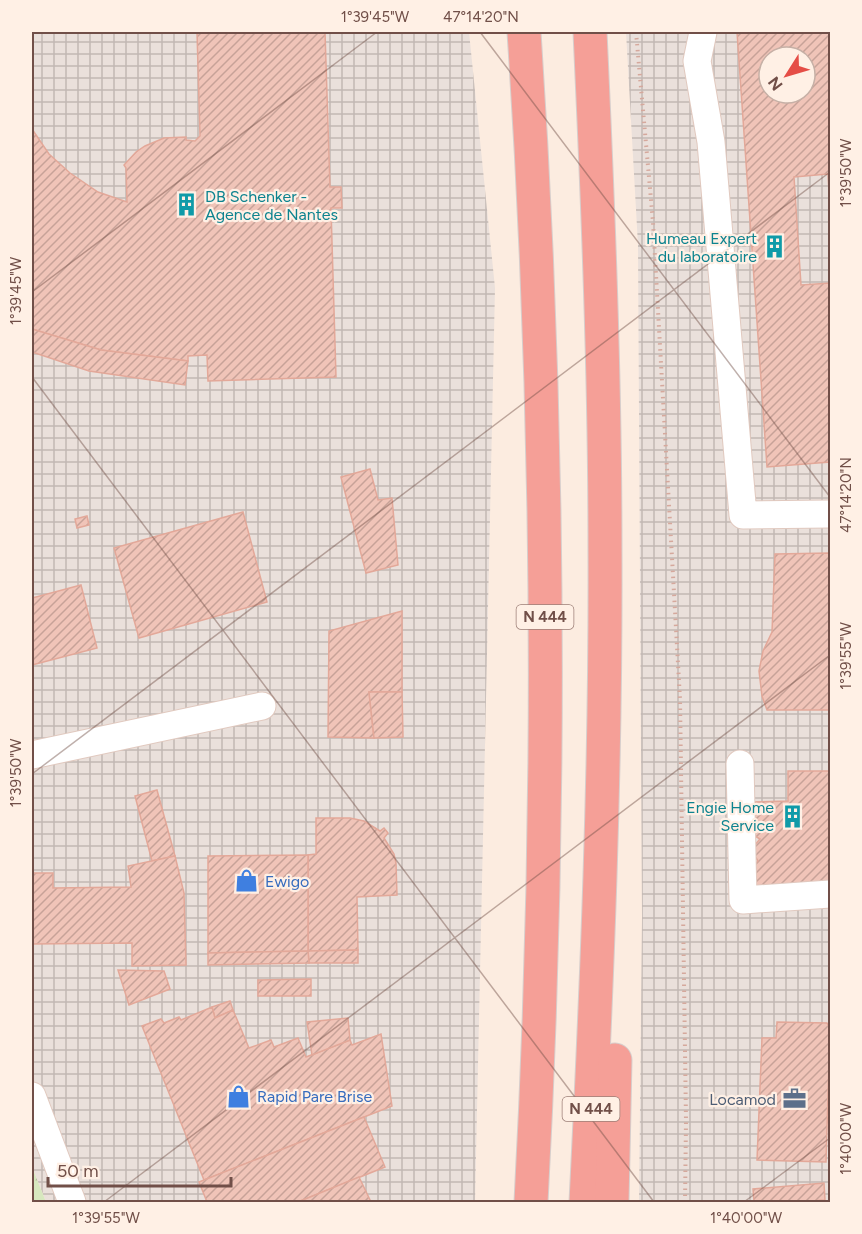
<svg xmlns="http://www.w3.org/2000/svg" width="862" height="1234" viewBox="0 0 862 1234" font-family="Figtree,sans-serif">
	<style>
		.industrial { fill: url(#industrial-grid); fill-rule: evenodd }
		.forest { fill: url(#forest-firs) }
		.building { fill: url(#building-hatch); stroke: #e3a899; stroke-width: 1.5; fill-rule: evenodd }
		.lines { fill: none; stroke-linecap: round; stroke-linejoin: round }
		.minor-casing { stroke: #e1c9bf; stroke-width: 29 }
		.highway-casing { stroke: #d7cecc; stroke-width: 35 }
		.path { stroke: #d5a89c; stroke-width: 4; stroke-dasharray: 1.5 4.5; stroke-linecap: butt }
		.minor { stroke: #fff; stroke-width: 27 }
		.highway { stroke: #f59f97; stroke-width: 33 }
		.ticks { fill: none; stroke: #714f48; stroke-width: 1.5; stroke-opacity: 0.45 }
		.labels { text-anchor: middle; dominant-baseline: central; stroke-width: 4.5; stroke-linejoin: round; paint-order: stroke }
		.shield { fill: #fff0e5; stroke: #9c7f77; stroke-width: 1.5 }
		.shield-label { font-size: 15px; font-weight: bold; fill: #714f48 }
		.culture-label { font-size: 16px; fill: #0d838f; stroke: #fff0e5; text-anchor: end }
		.shop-label { font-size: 16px; fill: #366cbe; stroke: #fff0e5; text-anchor: start }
		.service-label { font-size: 16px; fill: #4e5e75; stroke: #fff0e5; text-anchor: end }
		.neatline { fill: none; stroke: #714f48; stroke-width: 2 }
		.ticks-label { font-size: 15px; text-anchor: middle; fill: #714f48 }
	</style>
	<defs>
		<pattern id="industrial-grid" width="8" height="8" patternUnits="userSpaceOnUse" patternTransform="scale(1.5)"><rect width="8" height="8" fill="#eae0db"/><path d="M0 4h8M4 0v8" fill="none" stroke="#c2b8b4"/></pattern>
		<pattern id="forest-firs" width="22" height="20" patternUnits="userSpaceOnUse" patternTransform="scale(1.5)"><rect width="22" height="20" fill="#d7e8bf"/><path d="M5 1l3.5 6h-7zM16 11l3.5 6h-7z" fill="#b3be9d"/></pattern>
		<pattern id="building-hatch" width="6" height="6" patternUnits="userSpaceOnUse" patternTransform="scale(1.5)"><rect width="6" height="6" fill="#f0c4b8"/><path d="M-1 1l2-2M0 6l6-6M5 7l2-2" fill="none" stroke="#c7a298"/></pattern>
	</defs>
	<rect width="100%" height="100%" fill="#fcece0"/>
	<!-- industrial -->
	<g class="industrial">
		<path d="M32,32h437l26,256 -20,914h-429l-14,-35z"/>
		<path d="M626,32h204v1170h-191l3,-285 -4,-672zM769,57h36v36h-36z"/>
	</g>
	<!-- forest -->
	<path class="forest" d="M32,1167l14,35h-14z"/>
	<!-- building -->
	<g class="building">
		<path d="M197,32h128l5,155h11l1,21h-11l5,169 -128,4 -1,-26 -19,1v5l-87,-11 -69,-21v-200l17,25 21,19 28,19 29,10 -1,-34 -2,-3 12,-13 9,-6 19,-8 22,-1v3l9,1 5,-5z"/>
		<path d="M737,32h93v180l-2,-38 -34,3 7,108 29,-2v179l-63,5zM769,57h36v36h-36z"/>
		<path d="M32,329l69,21 87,11 -3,24 -96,-14 -57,-19z"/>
		<path d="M370,469l8,31 14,-2 6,67 -32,8 -25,-96z"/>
		<path d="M243,512l24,90 -128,36 -25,-90z"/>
		<path d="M87,516l2,9 -12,3 -2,-9z"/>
		<path d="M830,553v157h-63l-5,-14 -3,-25 4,-20 9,-19 3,-78z"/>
		<path d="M81,585l16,63 -65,17v-67z"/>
		<path d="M402,611v81h-33l5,46 -46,-1 1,-106z"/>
		<path d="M369,692h33l1,45 -29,1z"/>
		<path d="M788,771h42v115h-75v-22l3,-3 -5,-8v-6l7,-8 -5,-3 -1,-34 34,-1z"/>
		<path d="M157,790l18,66 -23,5 -17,-65z"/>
		<path d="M316,818h34l14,3 16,10 4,-3 4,5 -4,5 10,16 2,9 1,32 -40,2 1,53 -50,1v-96l8,-1z"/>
		<path d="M308,855v96l-100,2v-97z"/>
		<path d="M175,856l9,37 2,72 -54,1v-23l-100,1v-71h21v15l78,-1 -3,-21z"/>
		<path d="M358,950v13h-49l-1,-12z"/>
		<path d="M308,951l1,12 -101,2v-12z"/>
		<path d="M118,970l46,1 6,18 -41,16z"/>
		<path d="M311,979v17h-53v-16z"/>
		<path d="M230,1001l3,9 -18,8 -3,-11z"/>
		<path d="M212,1007l3,11 18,-8 16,38 22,-8 3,7 24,-9 8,19 44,-17 2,5 29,-11 11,72 -188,74 -62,-154 19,-7 3,4 15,-6 2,3z"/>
		<path d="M348,1018l2,22 -38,15 -5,-33z"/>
		<path d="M777,1022l50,1 3,6 -4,133 -69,-2 5,-122h14z"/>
		<path d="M364,1117l21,50 -87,35h-91l-8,-20z"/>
		<path d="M359,1177l12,25h-73z"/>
		<path d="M824,1183l1,17 -28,2h-43l-1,-13z"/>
	</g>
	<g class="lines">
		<defs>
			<g id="minor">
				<path d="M703,32l-6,29 14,81 32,373 87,-1"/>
				<path d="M32,755l230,-49"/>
				<path d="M740,764l3,136 87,-6"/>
				<path d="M32,1096l40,106"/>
			</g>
			<g id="highway">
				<path d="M524,32c26,389 28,781 7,1170"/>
				<path d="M586,1202c11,-217 20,-435 19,-653 0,-172 -7,-345 -15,-517"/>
				<path d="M612,1202l3,-142"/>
			</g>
		</defs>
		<!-- minor casing -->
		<use href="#minor" class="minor-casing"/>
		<!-- highway casing -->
		<use href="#highway" class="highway-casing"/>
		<!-- path -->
		<path class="path" d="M636,32l17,190 27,477 6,422 -1,81"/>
		<!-- minor -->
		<use href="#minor" class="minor"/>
		<!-- highway -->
		<use href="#highway" class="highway"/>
	</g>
	<!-- ticks -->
	<path class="ticks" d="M480,32l350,465M32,292l345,-260M32,377l622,825M32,774l798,-602M104,1202l726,-547M744,1202l86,-64"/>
	<!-- icons -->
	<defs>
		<symbol id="building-bare" viewBox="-9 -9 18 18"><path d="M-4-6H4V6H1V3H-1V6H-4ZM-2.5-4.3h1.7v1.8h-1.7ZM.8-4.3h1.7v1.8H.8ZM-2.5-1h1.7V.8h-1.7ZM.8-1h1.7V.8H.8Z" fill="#0f9aa8" stroke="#fff0e5" stroke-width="2.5" paint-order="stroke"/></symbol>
		<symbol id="shop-bare" viewBox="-9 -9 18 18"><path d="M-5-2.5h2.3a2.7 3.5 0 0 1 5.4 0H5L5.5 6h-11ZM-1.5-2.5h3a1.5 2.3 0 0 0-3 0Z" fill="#3f7fe0" stroke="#fff0e5" stroke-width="2.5" paint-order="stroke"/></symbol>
		<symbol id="office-bare" viewBox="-9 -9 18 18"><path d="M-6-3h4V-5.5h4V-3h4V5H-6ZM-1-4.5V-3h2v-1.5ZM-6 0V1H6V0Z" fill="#5c6f8a" stroke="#fff0e5" stroke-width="2.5" paint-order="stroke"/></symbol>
	</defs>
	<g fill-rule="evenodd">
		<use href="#building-bare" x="170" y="188" width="33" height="33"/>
		<use href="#building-bare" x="758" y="230" width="33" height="33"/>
		<use href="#building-bare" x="776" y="800" width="33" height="33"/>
		<use href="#shop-bare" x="230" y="864" width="33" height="33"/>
		<use href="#shop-bare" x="222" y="1080" width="33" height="33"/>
		<use href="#office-bare" x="778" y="1082" width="33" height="33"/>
	</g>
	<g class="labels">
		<!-- shield labels -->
		<g class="shield">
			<rect x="516.5" y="605" width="57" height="24" rx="4.5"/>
			<rect x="562.5" y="1097" width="57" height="24" rx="4.5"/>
		</g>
		<g class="shield-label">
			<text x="545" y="617">N 444</text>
			<text x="591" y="1109">N 444</text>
		</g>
		<!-- culture labels -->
		<g class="culture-label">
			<text x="205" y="196" text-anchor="start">DB Schenker -<tspan x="205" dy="18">Agence de Nantes</tspan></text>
			<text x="757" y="238">Humeau Expert<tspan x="757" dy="18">du laboratoire</tspan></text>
			<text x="774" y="807">Engie Home<tspan x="774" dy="18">Service</tspan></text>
		</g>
		<!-- shop labels -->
		<g class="shop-label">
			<text x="265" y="881">Ewigo</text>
			<text x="257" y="1096">Rapid Pare Brise</text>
		</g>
		<!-- service labels -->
		<g class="service-label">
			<text x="776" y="1099">Locamod</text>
		</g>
	</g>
	<!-- border -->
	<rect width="862" height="1234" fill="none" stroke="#fff0e5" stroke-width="66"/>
	<!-- north arrow -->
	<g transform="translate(787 75) rotate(233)"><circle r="28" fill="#fff0e5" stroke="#c6b0a6" stroke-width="1.5"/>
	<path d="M0-4.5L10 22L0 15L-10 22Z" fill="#e54d46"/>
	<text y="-9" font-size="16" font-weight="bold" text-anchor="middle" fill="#714f48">N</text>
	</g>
	<!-- scale -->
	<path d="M48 1177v9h183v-9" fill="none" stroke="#714f48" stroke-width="3"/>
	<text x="57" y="1177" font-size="18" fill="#714f48" stroke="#fff0e5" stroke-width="4.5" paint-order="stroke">50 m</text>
	<rect x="33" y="33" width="796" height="1168" class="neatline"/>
	<g class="ticks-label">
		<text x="375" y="22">1°39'45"W</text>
		<text x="481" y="22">47°14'20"N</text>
		<text transform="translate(846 173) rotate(-90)" y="5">1°39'50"W</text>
		<text transform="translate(16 291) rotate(-90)" y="5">1°39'45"W</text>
		<text transform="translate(846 495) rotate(-90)" y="5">47°14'20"N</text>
		<text transform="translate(846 656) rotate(-90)" y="5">1°39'55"W</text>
		<text transform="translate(16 773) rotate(-90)" y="5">1°39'50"W</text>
		<text transform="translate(846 1139) rotate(-90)" y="5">1°40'00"W</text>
		<text x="106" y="1223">1°39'55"W</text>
		<text x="746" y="1223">1°40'00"W</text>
	</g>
</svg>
